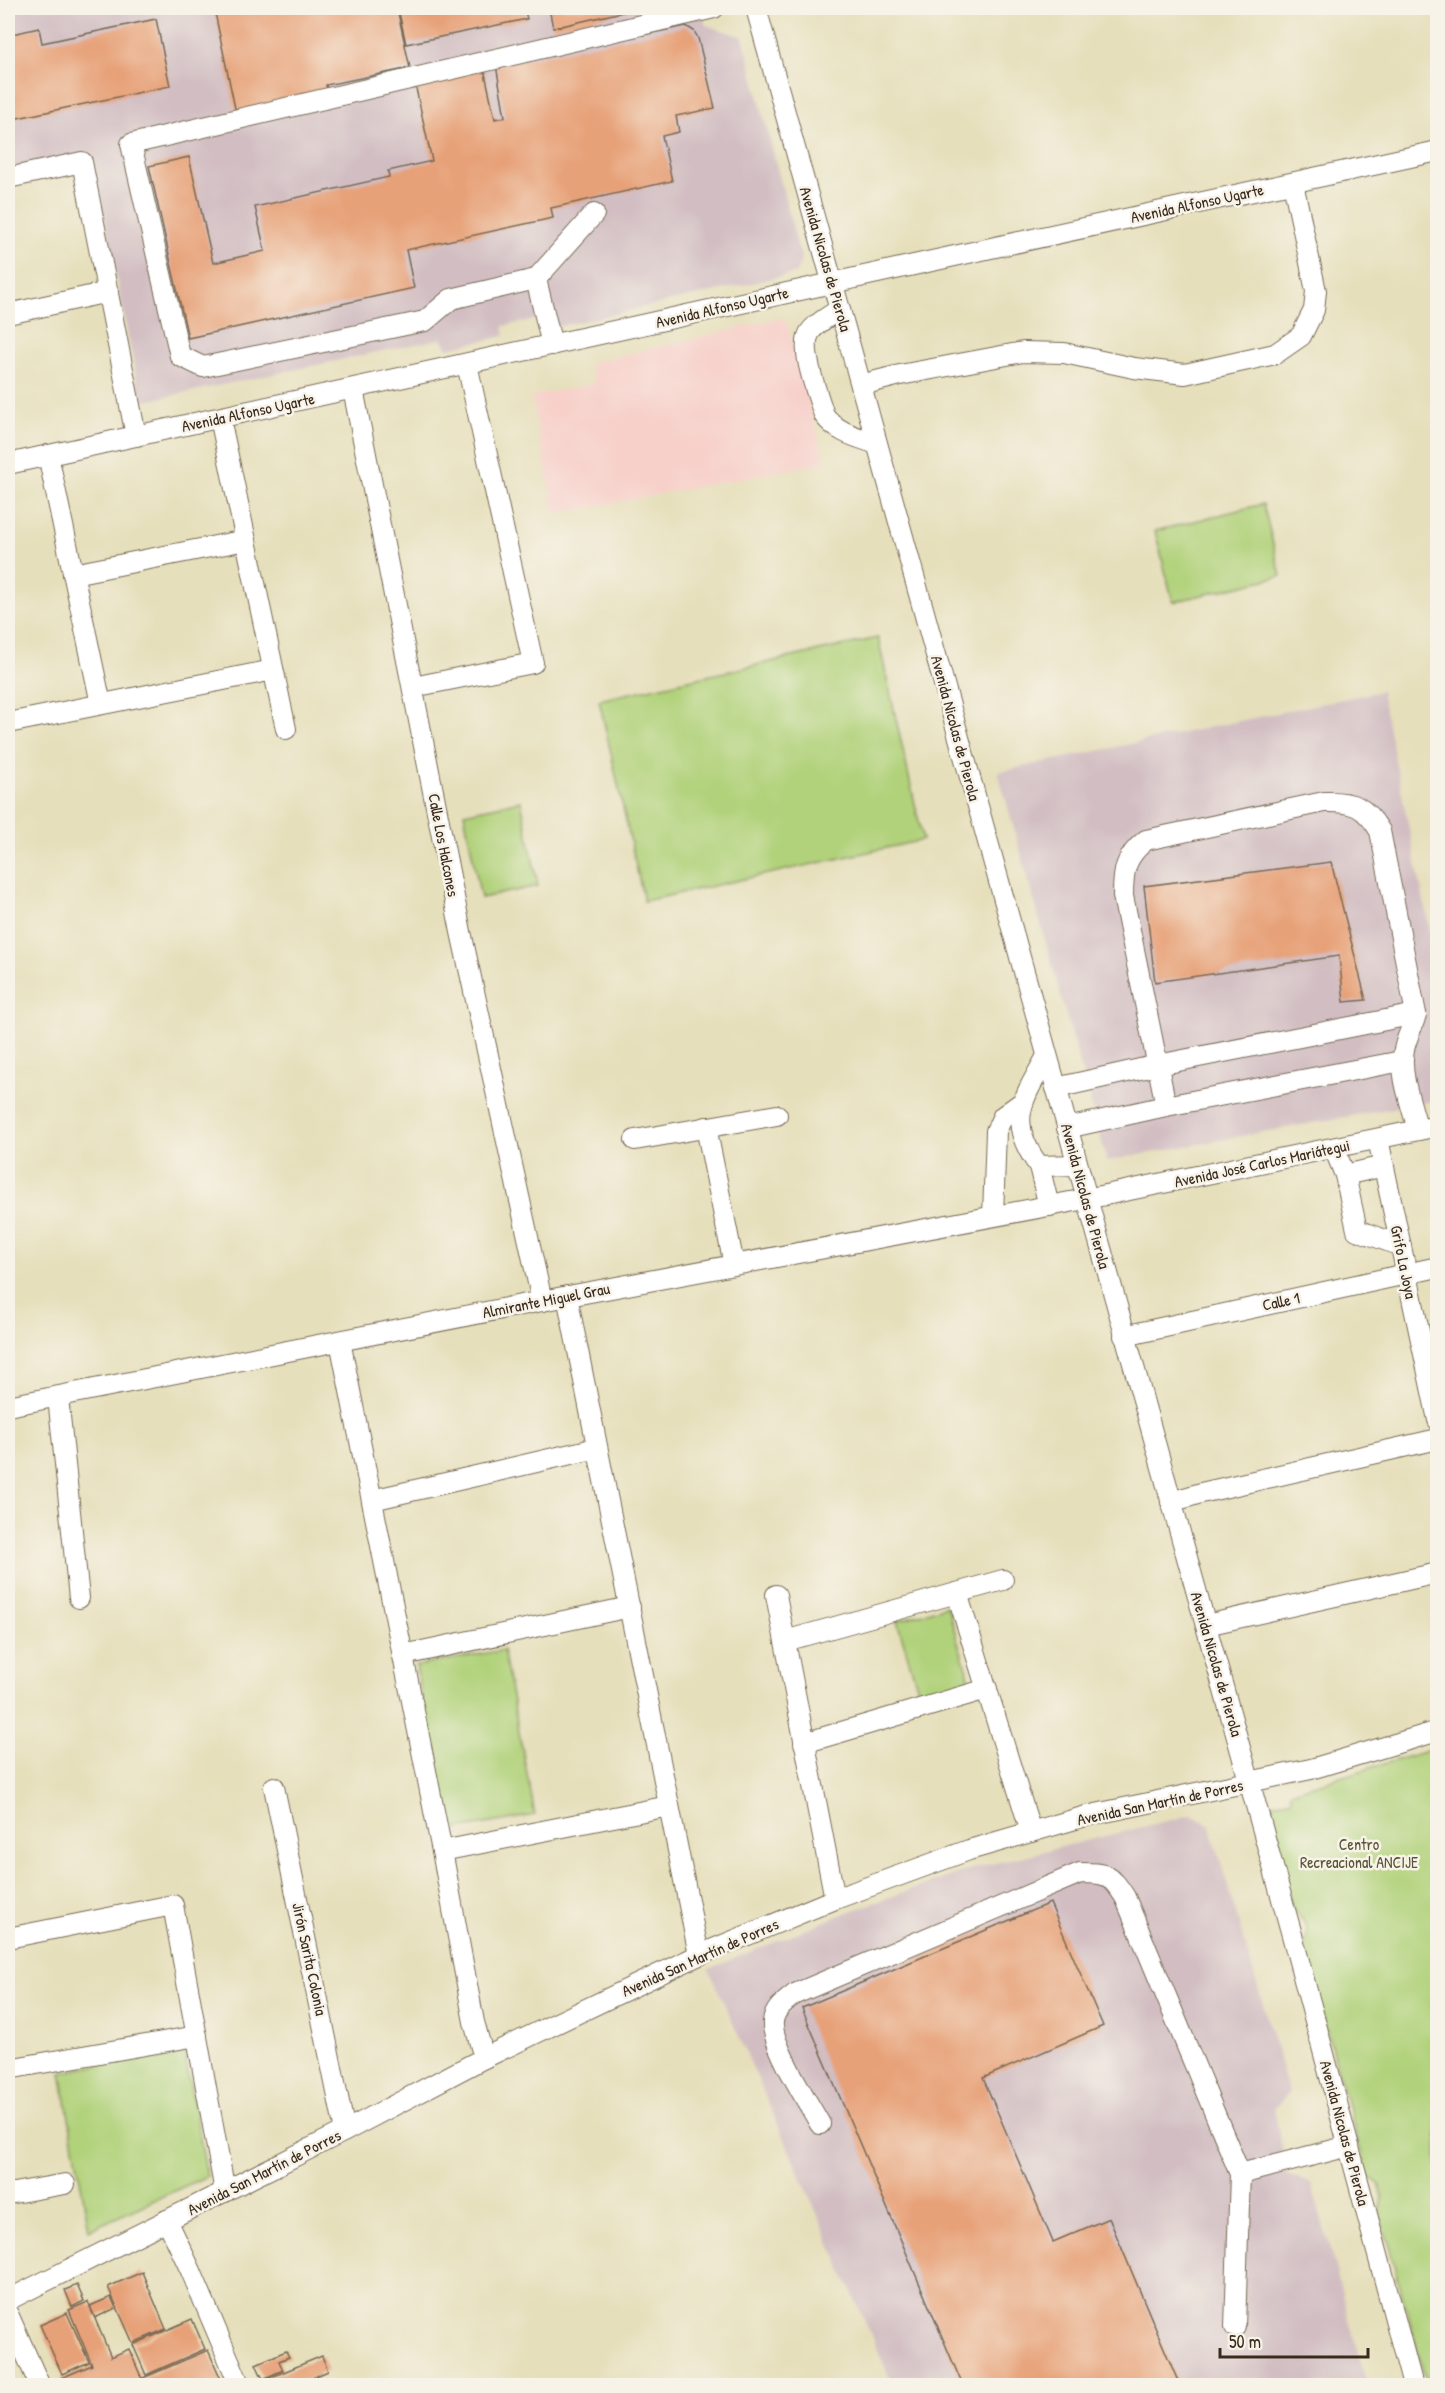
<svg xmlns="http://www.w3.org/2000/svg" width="1445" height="2393" viewBox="0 0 1445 2393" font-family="'Patrick Hand',sans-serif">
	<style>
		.built { fill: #f7d0ca }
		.industrial { fill: #d2bec2 }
		.green { fill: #b1d27a; stroke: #767e4c; stroke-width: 1.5 }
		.building { fill: #e7a178 }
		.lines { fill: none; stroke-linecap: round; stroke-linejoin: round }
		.minor-casing { stroke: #776955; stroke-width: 22 }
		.minor { stroke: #fff; stroke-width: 20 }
		.labels { text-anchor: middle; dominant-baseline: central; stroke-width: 5; stroke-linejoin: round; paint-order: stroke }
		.street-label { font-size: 16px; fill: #3b2a1e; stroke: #f7f3e8 }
		.park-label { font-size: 16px; fill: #585435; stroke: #f7f3e8 }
	</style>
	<rect width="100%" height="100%" fill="#f7f3e8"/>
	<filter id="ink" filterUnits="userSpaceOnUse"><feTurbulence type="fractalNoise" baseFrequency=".0167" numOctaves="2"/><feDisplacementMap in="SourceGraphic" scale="12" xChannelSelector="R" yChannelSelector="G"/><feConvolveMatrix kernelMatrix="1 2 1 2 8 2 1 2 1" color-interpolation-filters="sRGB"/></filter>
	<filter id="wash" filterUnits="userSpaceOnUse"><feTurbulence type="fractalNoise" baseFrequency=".008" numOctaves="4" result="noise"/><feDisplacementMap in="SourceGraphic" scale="24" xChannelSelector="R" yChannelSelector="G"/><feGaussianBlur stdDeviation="1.35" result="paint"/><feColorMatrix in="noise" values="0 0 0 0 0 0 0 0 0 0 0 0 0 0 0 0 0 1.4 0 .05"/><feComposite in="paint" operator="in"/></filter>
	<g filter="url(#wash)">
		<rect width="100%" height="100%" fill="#e6dfbb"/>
		<!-- built -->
		<path class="built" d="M780,318l7,5 38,139 -270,52 -24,-118 63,-12 -4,-18 4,-4z"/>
		<!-- industrial -->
		<g class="industrial">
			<path d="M8,8h693l5,17 37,12 58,222 -5,14 -244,55 -13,-9 -36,7 2,10 -57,12 -6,-9 -12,2 -289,61 -49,-249 -84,17z"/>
			<path d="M1381,691l56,275v134l-330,61 -109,-389z"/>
			<path d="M1191,1815l19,10 79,268 -15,16 13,65 25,10 55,201h-474l-184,-416 136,-56 126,-44z"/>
		</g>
		<!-- green -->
		<g class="green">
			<path d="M1263,504l18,72 -108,26 -18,-71z"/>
			<path d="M878,638l45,202 -279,61 -45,-201z"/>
			<path d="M521,801l17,85 -57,12 -17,-85z"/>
			<path d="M947,1606l23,75 -50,15 -23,-75z"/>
			<path d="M503,1650l32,165 -88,16 -31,-165z"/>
			<path d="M1437,1748v637h-10l-48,-175 4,-13 -4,-13 -11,-8 -65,-228c9,-18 4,-25 -10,-38l-30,-111 3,-1 3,7 23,-6 -2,-7z"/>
			<path d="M183,2046l24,130 -118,54 -28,-157z"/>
		</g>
		<g id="blocks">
			<!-- building -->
			<g class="building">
				<path d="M214,8h183l13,60 -84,17 2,9 -92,19z"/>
				<path d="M398,8h126l3,11 -121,25z"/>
				<path d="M549,8h90l-86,20z"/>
				<path d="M156,19l14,67 -162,34v-85l31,-7 3,15z"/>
				<path d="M686,26l8,5 4,7 17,70 -39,8 3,16 -17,4 10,45 -121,27 2,10 -147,32 8,38 -226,50 -39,-172 40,-9 24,106 52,-12 -10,-44 134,-30 -1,-6 44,-10 -17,-77 69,-15 11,50 10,-2 -9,-52z"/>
				<path d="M1331,862l35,138 -22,2 -5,-46 -184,26 -11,-96z"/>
				<path d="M1050,1903l53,123 -120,52 70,164 56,-24 71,168h-217l-161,-378z"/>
				<path d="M142,2272l24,57 -33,14 -25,-56z"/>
				<path d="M77,2285l7,16 -12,6 -7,-17z"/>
				<path d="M111,2297l5,11 -21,10 -5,-12z"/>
				<path d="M88,2302l23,55 18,-8 16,37h-81l-3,-8 31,-13 -23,-55z"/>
				<path d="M67,2313l22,49 -27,12 -22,-49z"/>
				<path d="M192,2319l13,30 -59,26 -13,-30z"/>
				<path d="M208,2350l16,36h-78l-3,-8z"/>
				<path d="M286,2351l3,6 -10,4 4,9 -20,9 -7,-15z"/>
				<path d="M322,2356l6,15 -34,15h-30l-2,-5z"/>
			</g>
		</g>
	</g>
	<g filter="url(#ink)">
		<use href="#blocks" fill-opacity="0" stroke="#776955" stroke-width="1.5"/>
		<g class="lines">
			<defs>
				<g id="minor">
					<path d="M756,8l536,1927 121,451"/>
					<path d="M8,178l74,-16 54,274"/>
					<path d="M594,214l-58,65 -85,20 -26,22 -222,46 -23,-11 -49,-212 583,-136"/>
					<path d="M536,279l16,66"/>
					<path d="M840,309c-10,7 -23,13 -30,23 -11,17 8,63 14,83 13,18 33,22 53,29"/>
					<path d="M8,314l100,-22"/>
					<path d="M861,385l39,-10 123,-23 41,1 70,15 51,6 90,-20 26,-18 13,-26 2,-19 -23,-108"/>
					<path d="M353,389l108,543 81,369"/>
					<path d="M220,418l66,311"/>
					<path d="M48,455l53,249"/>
					<path d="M8,464c476,-105 953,-210 1430,-313"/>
					<path d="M73,574l173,-34"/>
					<path d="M413,687l120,-24 -66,-299"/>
					<path d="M8,723l265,-53"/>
					<path d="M1047,1056c-24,44 -42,64 -8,110l38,-1"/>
					<path d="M1056,1088l102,-23 258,-51"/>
					<path d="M1166,1106l-43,-210c0,-26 2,-39 23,-56l178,-38c29,-1 41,4 56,29l36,183c-3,13 -10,24 -12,36 -5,25 8,56 14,80"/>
					<path d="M706,1127l28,138"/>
					<path d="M1067,1128l99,-22 236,-45"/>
					<path d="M1378,1139l60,281"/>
					<path d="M635,1140l142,-25"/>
					<path d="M1334,1148l11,27 12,55 44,16"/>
					<path d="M1039,1166l10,40"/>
					<path d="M1345,1175l39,-9"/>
					<path d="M993,1216l3,-85 7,-15 18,-13"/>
					<path d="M567,1296l132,659"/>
					<path d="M1124,1336l314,-69"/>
					<path d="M340,1341l102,510 32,171 10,36"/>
					<path d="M58,1397l21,201"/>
					<path d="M8,1406l534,-105 544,-102 352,-73"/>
					<path d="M372,1500l225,-52"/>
					<path d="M1171,1502l30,-9 237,-54"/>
					<path d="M957,1593l74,239"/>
					<path d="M776,1595l59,304"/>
					<path d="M1206,1625l232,-52"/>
					<path d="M785,1641l218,-61"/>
					<path d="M403,1655l227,-48"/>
					<path d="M804,1743l183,-54"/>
					<path d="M274,1787l71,344"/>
					<path d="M442,1851l227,-45"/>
					<path d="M8,1938l165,-33 52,287"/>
					<path d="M8,2069l189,-33"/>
					<path d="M820,2124c-12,-22 -49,-79 -47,-102 1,-13 13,-21 22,-28l285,-121c27,0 30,1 45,24l115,277 -5,153"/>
					<path d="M1240,2174l109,-28"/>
					<path d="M8,2194l57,-10"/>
					<path d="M167,2220l24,51 49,115"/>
					<path d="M8,2300l337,-169 139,-73 215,-103 136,-56 134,-49 117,-34 225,-47 127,-38"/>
					<path d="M8,2314l32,72"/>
				</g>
			</defs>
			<!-- minor casing -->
			<use href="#minor" class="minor-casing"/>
			<!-- minor -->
			<use href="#minor" class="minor"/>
		</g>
	</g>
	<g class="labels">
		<!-- street labels -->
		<g class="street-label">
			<text transform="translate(1197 203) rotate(-12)">Avenida Alfonso Ugarte</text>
			<text transform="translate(826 259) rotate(74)">Avenida Nicolas de Pierola</text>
			<text transform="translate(722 307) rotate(-13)">Avenida Alfonso Ugarte</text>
			<text transform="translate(248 412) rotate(-12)">Avenida Alfonso Ugarte</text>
			<text transform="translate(956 728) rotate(75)">Avenida Nicolas de Pierola</text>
			<text transform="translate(444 845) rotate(79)">Calle Los Halcones</text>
			<text transform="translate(1262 1163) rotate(-12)">Avenida José Carlos Mariátegui</text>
			<text transform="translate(1086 1196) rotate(75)">Avenida Nicolas de Pierola</text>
			<text transform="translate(1404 1262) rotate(78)">Grifo La Joya</text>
			<text transform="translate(546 1300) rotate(-11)">Almirante Miguel Grau</text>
			<text transform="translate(1281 1301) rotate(-12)">Calle 1</text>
			<text transform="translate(1217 1664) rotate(74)">Avenida Nicolas de Pierola</text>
			<text transform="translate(1160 1802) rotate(-12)">Avenida San Martín de Porres</text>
			<text transform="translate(700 1957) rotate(-24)">Avenida San Martín de Porres</text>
			<text transform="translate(310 1959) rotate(78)">Jirón Sarita Colonia</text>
			<text transform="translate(1345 2133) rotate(75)">Avenida Nicolas de Pierola</text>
			<text transform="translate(264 2172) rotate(-27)">Avenida San Martín de Porres</text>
		</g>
		<!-- park labels -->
		<g class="park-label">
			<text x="1359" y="1844">Centro<tspan x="1359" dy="18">Recreacional ANCIJE</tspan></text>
		</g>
	</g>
	<!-- margin -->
	<rect width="1445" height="2393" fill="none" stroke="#f7f3e8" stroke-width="30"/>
	<!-- scale -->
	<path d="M1220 2348v9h148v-9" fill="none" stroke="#3b2a1e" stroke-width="3"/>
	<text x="1229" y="2348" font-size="18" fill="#3b2a1e" stroke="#f7f3e8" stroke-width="4.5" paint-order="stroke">50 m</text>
</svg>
